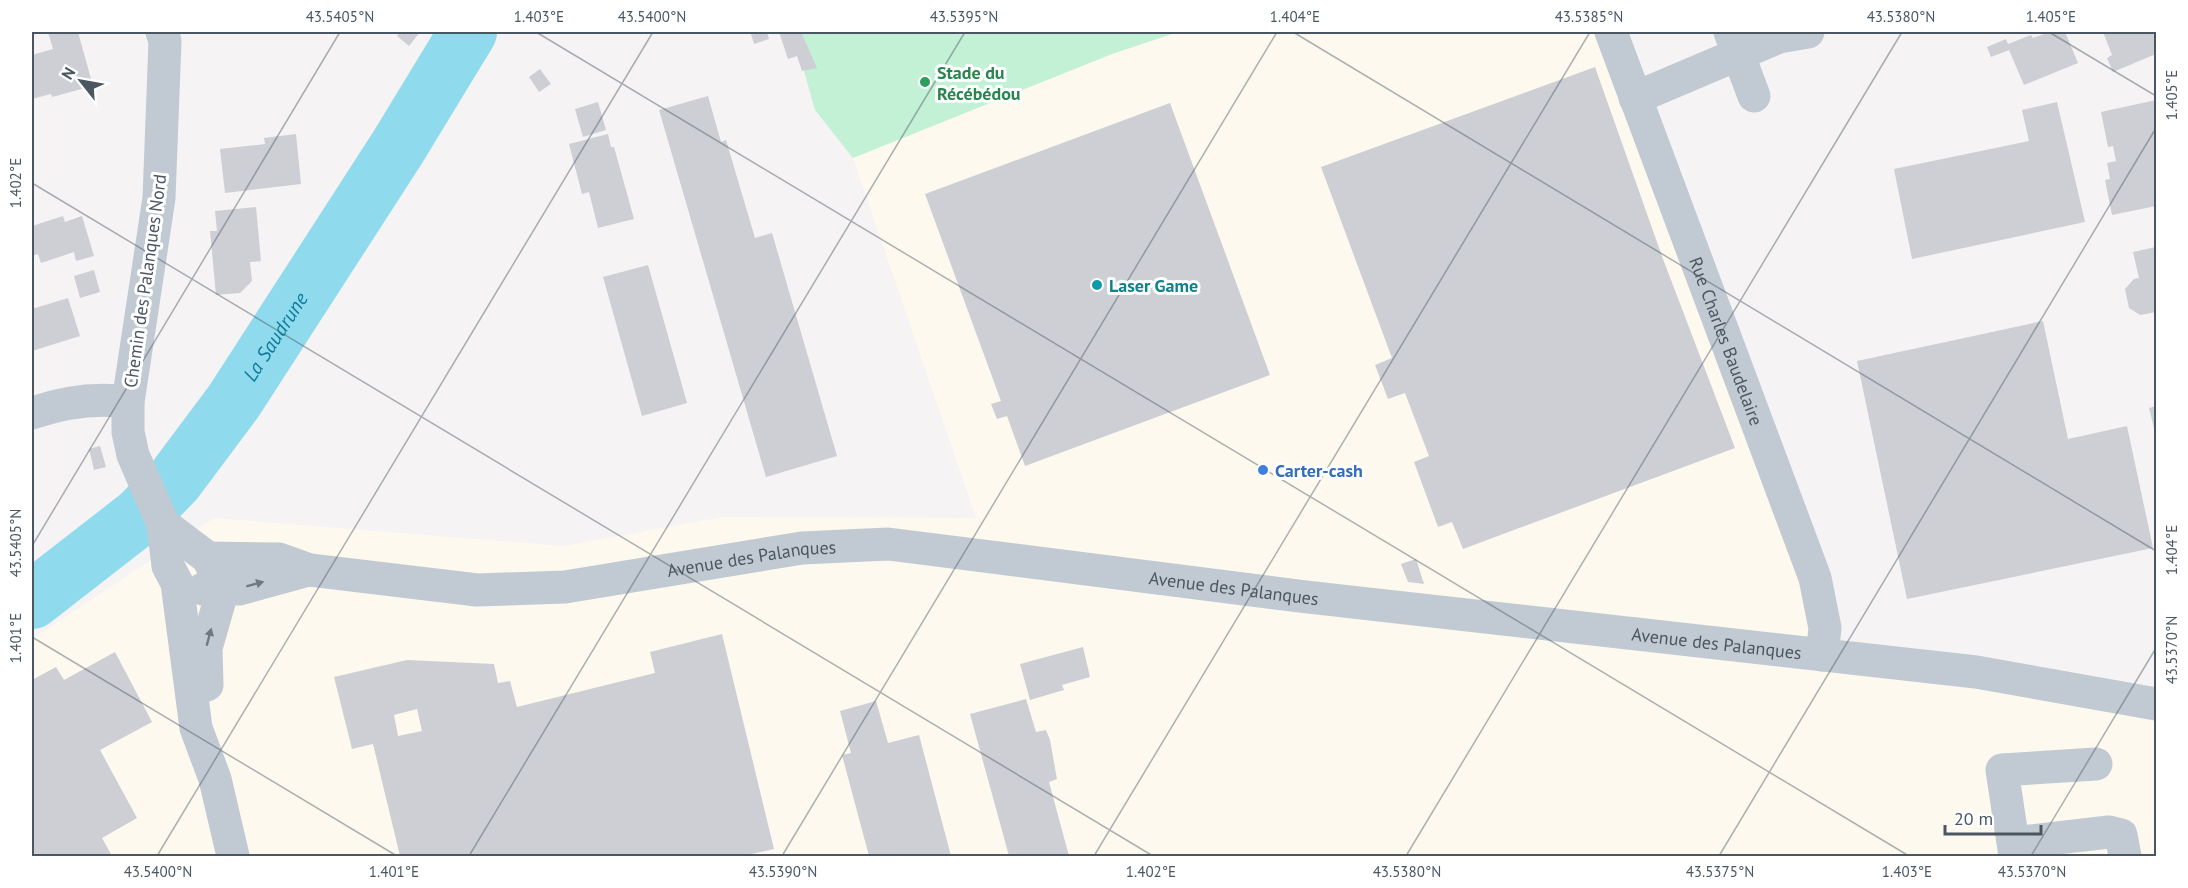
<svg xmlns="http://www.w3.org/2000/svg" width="2188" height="888" viewBox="0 0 2188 888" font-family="'PT Sans',sans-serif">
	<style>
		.commercial { fill: #fdf9ef }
		.green { fill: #c3f1d5 }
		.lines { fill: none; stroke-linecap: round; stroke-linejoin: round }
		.river { stroke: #90daee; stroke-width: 58 }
		.building { fill: #cdcfd5; fill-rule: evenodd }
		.minor { stroke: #c1cad2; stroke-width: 33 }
		.oneway { fill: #6e7983 }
		.ticks { fill: none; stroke: #4a5661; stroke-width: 1.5; stroke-opacity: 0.45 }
		.leisure-dot { fill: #2e9e5b; stroke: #fff; stroke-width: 2 }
		.culture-dot { fill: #0f9aa8; stroke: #fff; stroke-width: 2 }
		.shop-dot { fill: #3f7fe0; stroke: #fff; stroke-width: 2 }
		.labels { text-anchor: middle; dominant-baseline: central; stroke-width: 6; stroke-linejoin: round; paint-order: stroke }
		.leisure-label { font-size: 18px; font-weight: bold; fill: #27864d; stroke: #fff; text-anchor: start }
		.street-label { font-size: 18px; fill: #4a5661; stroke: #fff }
		.culture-label { font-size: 18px; font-weight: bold; fill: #0d838f; stroke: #fff; text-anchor: start }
		.shop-label { font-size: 18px; font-weight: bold; fill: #366cbe; stroke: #fff; text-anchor: start }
		.water-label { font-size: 20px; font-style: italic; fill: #0c7c9b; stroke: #fff }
		.neatline { fill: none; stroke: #4a5661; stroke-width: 2 }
		.ticks-label { font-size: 15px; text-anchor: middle; fill: #4a5661 }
	</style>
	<rect width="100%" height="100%" fill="#f5f3f3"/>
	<!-- commercial -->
	<path class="commercial" d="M1178,32h433l204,546 7,77 334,49v152h-2124v-217l182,-121 350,28 158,-29 254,1 -123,-360 259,-104z"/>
	<!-- green -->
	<path class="green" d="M793,32h385l-66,22 -259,104 -38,-48z"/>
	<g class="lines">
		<!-- river -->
		<path class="river" id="s1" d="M32,600l108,-84 35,-36 59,-79 164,-254 70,-115"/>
	</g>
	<!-- building -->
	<g class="building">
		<path d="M48,32h30l15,54 -41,11 -1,-3 -19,5v-44l21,-6z"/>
		<path d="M395,32h25l-11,14 -12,-10 1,-2z"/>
		<path d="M760,32h7l2,7 -15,5 -3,-10z"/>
		<path d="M779,32h22l16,36 -15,3 -5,-15 -9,3z"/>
		<path d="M2050,32h15l13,31 -54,22 -15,-35 -18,7 -4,-10 19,-8 2,5 23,-9 2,3z"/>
		<path d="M2103,32h53v22l-43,18 -6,-14 5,-3z"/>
		<path d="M1595,67l68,192 72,189 -272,101 -11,-27 -14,5 -24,-65 15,-6 -24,-63 -17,6 -13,-34 17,-7 -71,-191z"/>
		<path d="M540,69l11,15 -12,8 -10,-15z"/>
		<path d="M708,96l13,46 5,-2 29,98 17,-5 65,223 -71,21 -107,-367z"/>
		<path d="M2156,100v106l-44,9 -7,-35 5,-1 -3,-16 9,-2 -3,-15 -5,1 -7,-35z"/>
		<path d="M598,102l8,28 -23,7 -8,-28z"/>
		<path d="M2057,102l28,120 -173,37 -18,-90 135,-28 -7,-31z"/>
		<path d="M1170,103l100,272 -245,91 -18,-50 -10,3 -6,-15 10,-3 -76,-207z"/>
		<path d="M296,134l5,50 -76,9 -5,-44 45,-5 -1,-6z"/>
		<path d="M608,134l3,13h3l20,72 -36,9 -9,-36 -7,2 -13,-50z"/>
		<path d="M256,207l5,54 -11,1 2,19 -12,12 -24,2 -6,-64h7l-2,-20z"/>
		<path d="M63,216l2,6 17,-6 12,40 -18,5 -2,-9 -33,11 -3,-9 -6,2v-30z"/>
		<path d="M2156,247v65l-16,3 -11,-7 -4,-19 9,-10 5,-1 -6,-26z"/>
		<path d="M648,265l39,138 -45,13 -39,-139z"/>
		<path d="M94,270l6,22 -20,6 -6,-22z"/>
		<path d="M68,298l12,38 -48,15v-42z"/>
		<path d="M2043,321l25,118 59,-13 26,122 -246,51 -50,-238z"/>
		<path d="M2156,406v30l-7,-28z"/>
		<path d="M100,446l6,21 -12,3 -5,-21z"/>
		<path d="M1416,559l8,25 -16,-2 -7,-18z"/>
		<path d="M722,634l52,215 -32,7h-342l-27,-112 -21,5 -18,-72 73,-17 87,4 4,19 12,-2 7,26 138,-34 -5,-21zM417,709l5,22 -24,5 -4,-21z"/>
		<path d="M1083,647l7,30 -28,8 2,5 -34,10 -10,-36z"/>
		<path d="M115,652l37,70 -52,28 37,68 -35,20 10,18h-80v-176l24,-13 8,13z"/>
		<path d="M1026,699l10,33 10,-2 4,10 7,39 -8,3 20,74h-60l-39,-142z"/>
		<path d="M876,701l12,42 31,-8 32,121h-82l-27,-101 9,-2 -11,-42z"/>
	</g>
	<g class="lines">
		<!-- minor -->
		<g class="minor">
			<path d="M162,32l3,9 -6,157 -31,204v30l5,23 30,69 5,42 9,17 19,145 19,51 18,77"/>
			<path id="s2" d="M1611,32l204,546 10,50 -3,27"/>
			<path d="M1730,32l24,64"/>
			<path d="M1635,98l144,-61 29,-5"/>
			<path d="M32,413c32,-11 62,-16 96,-11"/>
			<path d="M163,524l45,34 15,31 -17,59 1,37"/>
			<path id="s3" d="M208,558l71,1 31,11 167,20 88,-3 237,-39 86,-4 419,53 669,75 180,32"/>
			<path d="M203,589h36l69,-19"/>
			<path d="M2014,843l95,-11 12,3 4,21"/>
			<path d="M2015,856l-13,-86 94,-6"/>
		</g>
	</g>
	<!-- one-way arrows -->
	<defs><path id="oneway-solid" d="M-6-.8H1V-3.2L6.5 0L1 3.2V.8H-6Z" transform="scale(1.5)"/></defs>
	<g class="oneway">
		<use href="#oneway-solid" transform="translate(255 584) rotate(-15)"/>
		<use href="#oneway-solid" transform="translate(209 637) rotate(-75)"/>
	</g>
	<!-- ticks -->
	<path class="ticks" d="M536,32l1373,824M1293,32l863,519M2049,32l107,64M32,183l1121,673M32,546l308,-514M32,637l365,219M157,856l496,-824M469,856l496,-824M782,856l495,-824M1094,856l496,-824M1406,856l496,-824M1719,856l437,-728M2031,856l125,-208"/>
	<!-- markers -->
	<circle class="leisure-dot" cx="925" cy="82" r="6"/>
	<circle class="culture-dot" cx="1097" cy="285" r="6"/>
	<circle class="shop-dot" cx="1263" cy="470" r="6"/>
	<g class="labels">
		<!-- leisure labels -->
		<g class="leisure-label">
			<text x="937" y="72">Stade du<tspan x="937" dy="21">Récébédou</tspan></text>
		</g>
		<!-- street labels -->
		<g class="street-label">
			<text transform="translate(145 281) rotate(-82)">Chemin des Palanques Nord</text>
			<text stroke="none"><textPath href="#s2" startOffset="330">Rue Charles Baudelaire</textPath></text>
			<text stroke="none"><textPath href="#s3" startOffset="549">Avenue des Palanques</textPath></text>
			<text stroke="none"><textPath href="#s3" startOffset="1035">Avenue des Palanques</textPath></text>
			<text stroke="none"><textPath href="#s3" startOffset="1521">Avenue des Palanques</textPath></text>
		</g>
		<!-- culture labels -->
		<g class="culture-label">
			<text x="1109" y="285">Laser Game</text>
		</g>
		<!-- shop labels -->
		<g class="shop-label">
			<text x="1275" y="470">Carter-cash</text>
		</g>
		<!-- water labels -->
		<g class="water-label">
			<text stroke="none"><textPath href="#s1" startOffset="362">La Saudrune</textPath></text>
		</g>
	</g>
	<!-- border -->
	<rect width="2188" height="888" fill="none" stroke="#ffffff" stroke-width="66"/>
	<!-- north arrow -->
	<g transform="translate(81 81) rotate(301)" stroke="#ffffff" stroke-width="4.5" paint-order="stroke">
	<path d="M0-4.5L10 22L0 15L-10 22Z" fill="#4a5661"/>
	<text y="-9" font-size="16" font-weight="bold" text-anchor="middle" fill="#4a5661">N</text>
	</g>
	<!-- scale -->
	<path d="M1945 825v9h96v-9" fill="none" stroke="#4a5661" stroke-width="3"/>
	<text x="1954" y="825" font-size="18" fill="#4a5661" stroke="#ffffff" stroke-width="4.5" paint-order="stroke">20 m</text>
	<rect x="33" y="33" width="2122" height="822" class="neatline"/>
	<g class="ticks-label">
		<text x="340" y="22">43.5405°N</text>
		<text x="539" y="22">1.403°E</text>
		<text x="652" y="22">43.5400°N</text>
		<text x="964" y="22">43.5395°N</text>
		<text x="1295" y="22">1.404°E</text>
		<text x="1589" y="22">43.5385°N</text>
		<text x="1901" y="22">43.5380°N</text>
		<text x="2051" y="22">1.405°E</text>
		<text transform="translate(2172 95) rotate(-90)" y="5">1.405°E</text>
		<text transform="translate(16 183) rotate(-90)" y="5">1.402°E</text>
		<text transform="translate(16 543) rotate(-90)" y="5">43.5405°N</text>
		<text transform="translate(2172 550) rotate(-90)" y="5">1.404°E</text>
		<text transform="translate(16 638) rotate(-90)" y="5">1.401°E</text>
		<text transform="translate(2172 650) rotate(-90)" y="5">43.5370°N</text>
		<text x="158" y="877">43.5400°N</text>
		<text x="394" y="877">1.401°E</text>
		<text x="783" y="877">43.5390°N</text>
		<text x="1151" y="877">1.402°E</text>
		<text x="1407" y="877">43.5380°N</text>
		<text x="1720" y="877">43.5375°N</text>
		<text x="1907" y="877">1.403°E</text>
		<text x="2032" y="877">43.5370°N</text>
	</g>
</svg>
